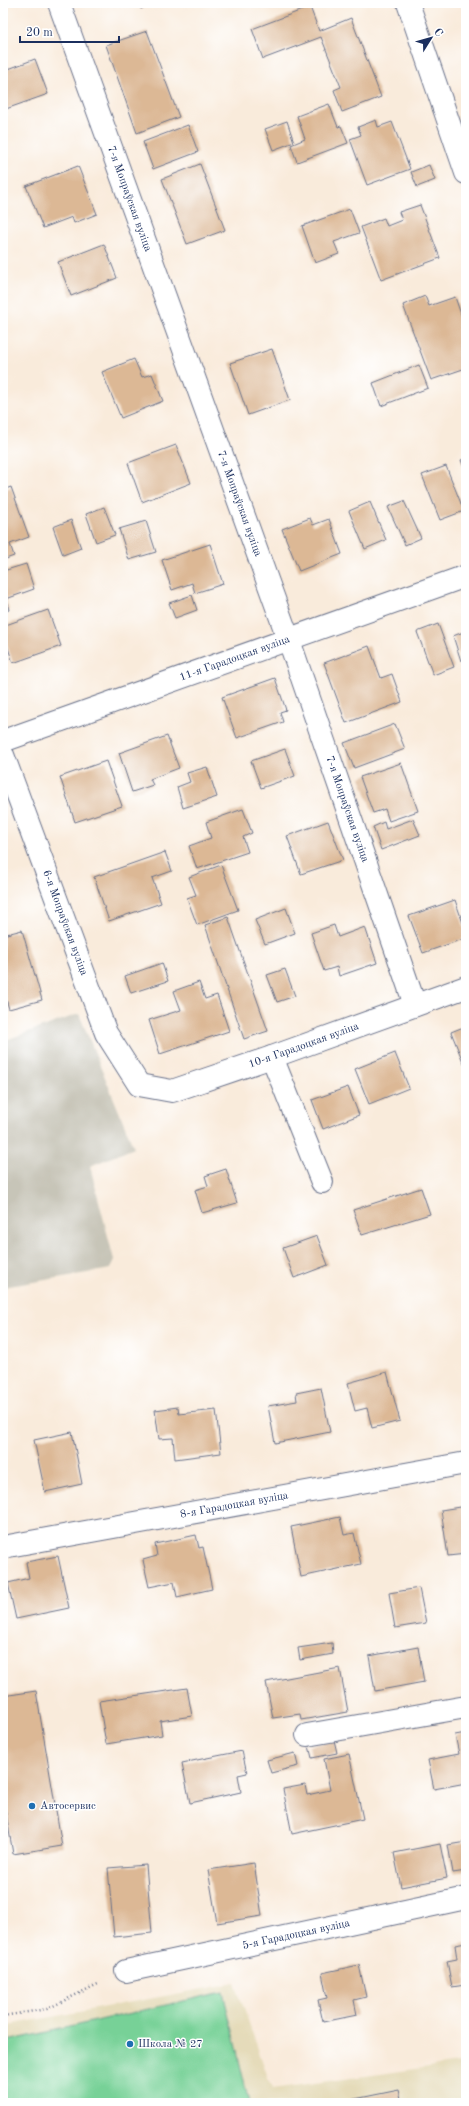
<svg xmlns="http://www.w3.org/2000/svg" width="469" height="2106" viewBox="0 0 469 2106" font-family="'Old Standard TT',serif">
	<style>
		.built { fill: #e5dbba }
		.industrial { fill: #c7c5b8 }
		.green { fill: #77d197; stroke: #49807a }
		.building { fill: #dcb895 }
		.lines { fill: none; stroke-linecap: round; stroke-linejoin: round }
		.minor-casing { stroke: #69718a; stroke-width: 24 }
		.path { stroke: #69718a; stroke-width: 2.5; stroke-dasharray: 1 3; stroke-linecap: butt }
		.minor { stroke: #fff; stroke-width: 22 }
		.poi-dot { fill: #1f6fb2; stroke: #fff; stroke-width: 1.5 }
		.labels { text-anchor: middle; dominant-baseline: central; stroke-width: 3; stroke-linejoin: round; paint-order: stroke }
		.street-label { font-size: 11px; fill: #1b2f5e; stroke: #fff }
		.poi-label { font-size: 11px; fill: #1b2f5e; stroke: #fff; text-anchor: start }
	</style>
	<rect width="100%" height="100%" fill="#fff"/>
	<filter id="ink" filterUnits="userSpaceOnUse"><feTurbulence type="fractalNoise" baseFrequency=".025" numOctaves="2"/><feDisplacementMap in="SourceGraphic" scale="8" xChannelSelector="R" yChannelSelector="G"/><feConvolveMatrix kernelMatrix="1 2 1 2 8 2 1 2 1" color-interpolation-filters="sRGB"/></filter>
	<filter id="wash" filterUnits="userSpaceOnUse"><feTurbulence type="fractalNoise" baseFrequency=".012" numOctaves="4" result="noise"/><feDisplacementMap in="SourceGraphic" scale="16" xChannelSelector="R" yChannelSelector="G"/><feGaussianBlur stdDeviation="0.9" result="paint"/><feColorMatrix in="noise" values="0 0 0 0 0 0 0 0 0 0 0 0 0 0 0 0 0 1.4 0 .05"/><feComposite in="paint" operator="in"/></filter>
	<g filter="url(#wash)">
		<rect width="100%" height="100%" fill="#f9ebdb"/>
		<!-- built -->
		<path class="built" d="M235,1983l37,106 194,-27v41h-463v-77z"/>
		<!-- industrial -->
		<path class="industrial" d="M79,1014l55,134 -44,18 24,94 -3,9 -108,18v-246z"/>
		<!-- green -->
		<path class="green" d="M223,1992l26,111h-246v-61z"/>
		<g id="blocks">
			<!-- building -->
			<g class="building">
				<path d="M137,3h14l-10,6z"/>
				<path d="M310,7l9,24 32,-13 30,79 -39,15 -8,-22 7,-3 -20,-50 -58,22 -11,-30z"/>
				<path d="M147,31l32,86 -42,16 -31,-88z"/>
				<path d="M35,59l13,35 -45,16v-39z"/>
				<path d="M329,104l9,23 3,-1 7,17 -51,19 -6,-17 14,-6 -8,-23z"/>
				<path d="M376,120l2,7 14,-5 18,47 -43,16 -17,-46 11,-4 -3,-8z"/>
				<path d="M287,121l7,21 -21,8 -8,-21z"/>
				<path d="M188,125l10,27 -45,17 -10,-27z"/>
				<path d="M200,164l25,66 -38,14 -25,-65z"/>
				<path d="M429,165l6,15 -18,7 -6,-15z"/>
				<path d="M78,166l19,48 -23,9 -2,-6 -29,11 -17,-42z"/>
				<path d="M420,205l20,53 -59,22 -20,-53 23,-9 3,8 15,-6 -3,-8z"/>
				<path d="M350,209l9,24 -25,9 5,12 -24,9 -13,-37z"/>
				<path d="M104,244l13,34 -46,18 -13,-34z"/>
				<path d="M425,296l4,10 26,-9 11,32v39l-35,12 -28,-75z"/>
				<path d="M272,349l18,51 -42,15 -18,-52z"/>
				<path d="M134,359l8,18 10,-3 11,27 -42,17 -19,-46z"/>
				<path d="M419,365l9,23 -47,18 -8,-23z"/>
				<path d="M176,445l15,38 -49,19 -14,-39z"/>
				<path d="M466,458v14l-5,-12z"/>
				<path d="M446,466l18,45 -24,9 -18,-45z"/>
				<path d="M11,487l18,50 -19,7 4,12 -11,4v-70z"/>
				<path d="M404,501l17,37 -16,7 -17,-38z"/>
				<path d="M370,502l16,38 -21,9 -16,-38z"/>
				<path d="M104,507l11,28 -19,7 -10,-28z"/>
				<path d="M310,518l3,7 16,-6 13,35 -43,17 -17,-42z"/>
				<path d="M71,520l10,28 -18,7 -10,-28z"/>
				<path d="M146,521l10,31 -27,8 -10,-31z"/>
				<path d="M210,544l13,40 -28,9 -3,-10 -20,7 -10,-30z"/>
				<path d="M26,564l8,25 -28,10 3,11 -6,2v-41z"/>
				<path d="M192,595l5,15 -22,8 -6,-15z"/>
				<path d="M48,610l13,36 -48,17 -10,-30v-7z"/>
				<path d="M438,624l16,43 -21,8 -16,-43z"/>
				<path d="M466,631v28l-5,2 -8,-25z"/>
				<path d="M369,646l12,32 11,-4 10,28 -56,21 -22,-60z"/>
				<path d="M275,678l11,32 -6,2 3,10 -46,16 -15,-41z"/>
				<path d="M395,724l10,25 -51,19 -10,-25z"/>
				<path d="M167,736l12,32 -29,11 3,6 -21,7 -13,-39z"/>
				<path d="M285,749l10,27 -34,12 -10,-27z"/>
				<path d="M106,761l16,45 -47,16 -15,-45z"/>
				<path d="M401,763l17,48 -29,10 -4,-12 -12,4 -13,-36z"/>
				<path d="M207,767l10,30 -34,11 -6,-21 13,-5 -3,-9z"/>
				<path d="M243,809l9,24 -9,4 5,15 -51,17 -8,-23 22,-8 -5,-16z"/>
				<path d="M413,819l7,16 -39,15 -8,-23 11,-5 2,7z"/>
				<path d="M328,821l15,39 -42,14 -14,-38z"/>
				<path d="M165,852l7,19 -20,7 9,25 -52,18 -15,-44z"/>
				<path d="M221,865l17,45 -41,15 -10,-27 9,-3 -7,-18z"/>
				<path d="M455,900l11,32v6l-43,15 -14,-37z"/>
				<path d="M286,908l9,25 -30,11 -10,-24z"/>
				<path d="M228,917l40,114 -24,8 -39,-114z"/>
				<path d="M334,925l4,12 27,-10 12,36 -38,13 -2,-9 -13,4 -13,-38z"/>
				<path d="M22,930l20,70 -33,9 -6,-20v-54z"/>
				<path d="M162,963l6,18 -37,12 -6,-17z"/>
				<path d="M285,969l10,27 -18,6 -10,-27z"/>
				<path d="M199,982l6,17 12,-4 12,36 -69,23 -11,-34 32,-10 -7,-19z"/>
				<path d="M466,1026v43l-15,-37z"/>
				<path d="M395,1053l14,35 -40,16 -14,-35z"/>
				<path d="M348,1087l11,28 -36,14 -11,-29z"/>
				<path d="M226,1169l11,34 -35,10 -7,-23 13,-4 -3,-10z"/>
				<path d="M421,1188l9,26 -68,21 -9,-25z"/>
				<path d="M317,1236l11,29 -34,13 -11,-30z"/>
				<path d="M387,1372l13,49 -28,7 -5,-20 -12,3 -7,-28z"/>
				<path d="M321,1388l9,44 -55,11 -7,-37 29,-5 -1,-8z"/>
				<path d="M178,1407l1,7 37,-4 5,43 -46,6 -2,-21 -14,1 -4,-29z"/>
				<path d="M72,1432l10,52 -37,8 -11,-52z"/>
				<path d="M466,1506v48l-18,2 -7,-46z"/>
				<path d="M340,1517l4,18 10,-2 7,31 -60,13 -10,-50z"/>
				<path d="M196,1535l3,13 4,-1 9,42 -35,8 -3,-15 -25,5 -6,-27 14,-4 -2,-12z"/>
				<path d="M58,1556l11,52 -53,11 -8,-36 21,-5 -3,-16z"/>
				<path d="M419,1588l7,35 -31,5 -6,-35z"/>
				<path d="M332,1643l1,11 -33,6 -2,-12z"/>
				<path d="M418,1647l6,35 -49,9 -6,-35z"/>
				<path d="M340,1668l8,44 -47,8 -1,-6 -27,4 -7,-36z"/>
				<path d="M187,1688l5,28 -32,5 2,14 -56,9 -7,-43z"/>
				<path d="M36,1691l26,155 -49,8 -10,-59v-99z"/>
				<path d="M466,1733v50l-32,6 -6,-29 31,-6 -4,-19z"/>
				<path d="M334,1740l3,13 -25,5 -3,-12z"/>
				<path d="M242,1751l5,22 -9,2 3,17 -51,11 -8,-40z"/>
				<path d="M295,1753l3,13 -27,7 -4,-13z"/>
				<path d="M349,1754l14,65 -71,15 -9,-45 22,-4 2,10 23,-5 -6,-31z"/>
				<path d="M466,1842v29l-13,2 -5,-28z"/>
				<path d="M440,1844l7,34 -46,9 -7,-34z"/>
				<path d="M254,1863l8,53 -45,7 -9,-53z"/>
				<path d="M146,1865l6,68 -38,4 -6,-69z"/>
				<path d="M466,1943v45l-1,-3 -13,2 -5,-26 10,-2 -2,-14z"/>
				<path d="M359,1965l7,32 -12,3 3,15 -34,7 -5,-22 9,-2 -5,-25z"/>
				<path d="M399,2090l3,13h-62v-1z"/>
			</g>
		</g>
	</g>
	<g filter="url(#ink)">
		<use href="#blocks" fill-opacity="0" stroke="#69718a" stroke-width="1"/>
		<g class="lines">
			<defs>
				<g id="minor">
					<path id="s1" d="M59,3l233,646 123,356"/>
					<path d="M408,3l58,170"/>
					<path id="s2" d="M3,741l463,-165"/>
					<path id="s3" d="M3,755l103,278 33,52 33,6 100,-34 194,-70"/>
					<path d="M272,1057l50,125"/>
					<path id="s4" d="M3,1547l463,-84"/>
					<path d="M307,1735l159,-28"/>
					<path id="s5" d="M126,1971l340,-73"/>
				</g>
			</defs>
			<!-- minor casing -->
			<use href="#minor" class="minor-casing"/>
			<!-- path -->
			<path class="path" d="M3,2016l44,-7 53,-26"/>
			<!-- minor -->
			<use href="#minor" class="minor"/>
		</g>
	</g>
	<!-- markers -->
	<g class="poi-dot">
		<circle cx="32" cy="1806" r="4"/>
		<circle cx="130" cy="2044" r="4"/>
	</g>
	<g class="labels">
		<!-- street labels -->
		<g class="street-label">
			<text stroke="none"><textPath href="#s1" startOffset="208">7-я Мопраўская вуліца</textPath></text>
			<text stroke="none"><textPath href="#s1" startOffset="532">7-я Мопраўская вуліца</textPath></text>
			<text stroke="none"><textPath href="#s2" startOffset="246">11-я Гарадоцкая вуліца</textPath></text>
			<text stroke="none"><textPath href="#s1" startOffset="856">7-я Мопраўская вуліца</textPath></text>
			<text stroke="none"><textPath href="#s3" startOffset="179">6-я Мопраўская вуліца</textPath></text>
			<text stroke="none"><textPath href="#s3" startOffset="531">10-я Гарадоцкая вуліца</textPath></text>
			<text stroke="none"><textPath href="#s4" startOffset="235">8-я Гарадоцкая вуліца</textPath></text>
			<text stroke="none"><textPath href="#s5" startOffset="174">5-я Гарадоцкая вуліца</textPath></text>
		</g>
		<!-- poi labels -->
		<g class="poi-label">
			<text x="40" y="1806">Автосервис</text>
			<text x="138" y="2044">Школа № 27</text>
		</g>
	</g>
	<!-- margin -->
	<rect width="469" height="2106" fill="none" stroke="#fff" stroke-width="16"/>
	<!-- north arrow -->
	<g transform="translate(431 38) rotate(53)" stroke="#ffffff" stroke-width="3" paint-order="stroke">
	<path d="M0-3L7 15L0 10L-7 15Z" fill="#1b2f5e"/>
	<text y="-6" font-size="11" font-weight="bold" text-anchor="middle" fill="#1b2f5e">С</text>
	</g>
	<!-- scale -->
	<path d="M20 36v6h99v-6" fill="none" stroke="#1b2f5e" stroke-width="2"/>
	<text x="26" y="36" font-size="12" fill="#1b2f5e" stroke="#ffffff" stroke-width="3" paint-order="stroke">20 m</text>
</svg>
